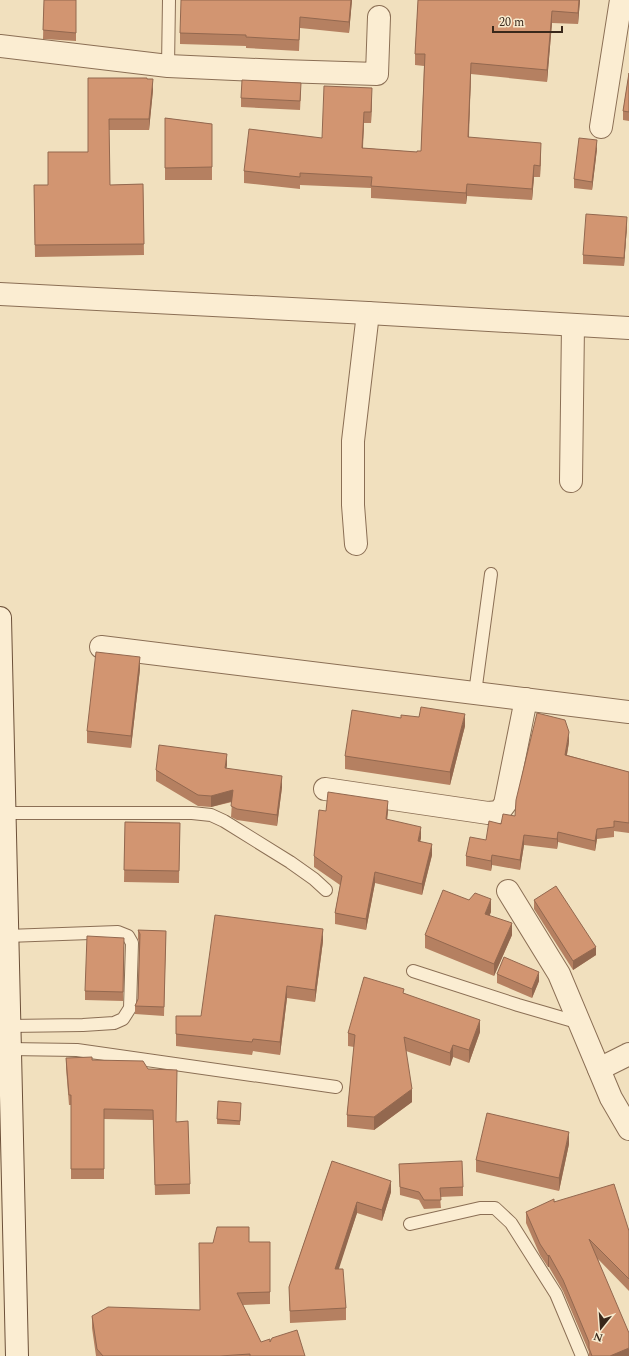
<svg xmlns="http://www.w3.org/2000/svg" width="629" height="1356" viewBox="0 0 629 1356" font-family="Spectral,serif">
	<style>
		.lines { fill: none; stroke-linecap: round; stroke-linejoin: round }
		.lane-casing { stroke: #8b6f55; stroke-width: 14 }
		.street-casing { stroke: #8b6f55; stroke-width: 24 }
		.secondary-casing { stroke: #6c5039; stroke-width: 24 }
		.lane { stroke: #fbedd2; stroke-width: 12 }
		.street { stroke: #fbedd2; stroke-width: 22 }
		.secondary { stroke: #fbedd2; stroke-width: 22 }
		.wall { fill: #b58061 }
		.shaded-wall { fill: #93684f }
		.building { fill: #d29571; stroke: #93684f }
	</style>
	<rect width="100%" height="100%" fill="#f1e0be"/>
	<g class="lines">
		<defs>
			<g id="lane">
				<path d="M168,66l1,-66"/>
				<path d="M475,693l16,-119"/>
				<path d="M4,813h188l19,2 13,6 66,41 24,17 12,11"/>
				<path d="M7,936l111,-4 10,4 4,7 -2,65 -7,11 -9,4 -31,2 -74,1"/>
				<path d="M413,971l105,34 62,18"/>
				<path d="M9,1049l68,1 259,37"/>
				<path d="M410,1224l70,-16h15l16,15 45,71 26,62"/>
			</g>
			<g id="street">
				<path d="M0,46l168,20 113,5 96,3 2,-57"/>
				<path d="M601,127l20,-127"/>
				<path d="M0,294l368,19 261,15"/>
				<path d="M571,481l2,-156"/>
				<path d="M356,544l-3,-39v-64l15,-128"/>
				<path d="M101,647l528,65"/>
				<path d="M325,789l163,24 11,-1 6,-8 21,-105"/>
				<path d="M508,891l51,83 52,124 18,31"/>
				<path d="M599,1069l30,-15"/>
			</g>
			<path id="secondary" d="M0,618l17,738"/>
		</defs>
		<!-- lane casing -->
		<use href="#lane" class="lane-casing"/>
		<!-- street casing -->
		<use href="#street" class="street-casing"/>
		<!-- secondary casing -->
		<use href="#secondary" class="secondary-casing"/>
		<!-- lane -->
		<use href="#lane" class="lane"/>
		<!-- street -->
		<use href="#street" class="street"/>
		<!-- secondary -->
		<use href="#secondary" class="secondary"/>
	</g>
	<!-- wall -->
	<g class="wall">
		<path d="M44,0h32v41l-33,-2z"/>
		<path d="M352,0l-3,33 -49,-5 -1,23 -53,-3v-2l-66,-2v-11z"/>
		<path d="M413,0h167l-2,24 -26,-1 -5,59 -76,-8 -2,63 72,17 -1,23h-6l-2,23 -65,-4 -1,8 -95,-6v-10l-71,-3v4l-56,-6v-12l78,-33 50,-38 -1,23h-7l-1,25 54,4 4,-1 3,-85 -9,-1v-11l3,-54z"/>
		<path d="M629,73v48l-6,-1v-9z"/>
		<path d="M88,78l59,1 6,11 -4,40h-40l1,55 33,-1 1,71 -109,2 -1,-72h14l40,-33z"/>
		<path d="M301,92l-1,18 -59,-3v-9z"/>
		<path d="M165,118l47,6v56h-47z"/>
		<path d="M597,149l-5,41 -18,-2v-9z"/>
		<path d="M627,226l-3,40 -41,-2v-9z"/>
		<path d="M140,669l-9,79 -44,-5v-12z"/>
		<path d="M401,718l64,8 -15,59 -105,-16v-13z"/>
		<path d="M569,742l-2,13 62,17v61l-15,-2v6l-17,2 -2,12 -37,-9 -1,7 -33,-4 -4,25 -28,-5 -1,6 -25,-5v-10l20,-16 15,-16 14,-8z"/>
		<path d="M227,765l-1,3 56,19 -5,39 -40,-6 -6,-3 1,-15 -21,5 -13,-1 -42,-25v-11z"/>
		<path d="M326,811h62l-1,8 34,19 -1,3 12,14 -10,40 -47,-12 -9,47 -31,-6v-11l5,-28 -26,-18v-11z"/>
		<path d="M125,822l55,1 -1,60 -55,-1z"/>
		<path d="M534,900l62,55 -23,15 -39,-61z"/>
		<path d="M491,912l-2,3 23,20 -18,41 -69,-28v-13z"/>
		<path d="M138,930l28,1 -2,85 -29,-2v-8l3,-7 1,-57 -1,-3z"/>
		<path d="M323,941l-8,61 -28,-4 -7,57 -27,-4 -1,4 -76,-9v-30h25z"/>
		<path d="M124,946l-1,55 -38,-1v-9z"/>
		<path d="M497,974l42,7 -7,17 -35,-15z"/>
		<path d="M404,993l76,39 -11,31 -16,-6 -3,9 -44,-15 6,51 -38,28 -27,-3v-12l7,-68 -6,-1v-13z"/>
		<path d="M66,1058l26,2 84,62 14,62v10l-35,1 -2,-75 -49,-1v60h-33v-74h-2l-3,-37z"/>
		<path d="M241,1107l-1,18 -23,-1v-5z"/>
		<path d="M569,1144l-10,47 -83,-19v-12z"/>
		<path d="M332,1161l59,31 -9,29 -25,-8 -19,56 8,39v12l-56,3 -1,-36z"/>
		<path d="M399,1164l64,23v9l-23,1 1,11 -17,1 -5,-9 -19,-5z"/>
		<path d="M554,1201l75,30v60l-31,-32 31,97h-40v-4l-26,-61 -14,-24h-1l-8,-12 -14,-32v-11z"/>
		<path d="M249,1242h21v62l-27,1 18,37h9l35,14h-209l-4,-28v-12l108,-6z"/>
	</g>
	<!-- shaded-wall -->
	<g class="shaded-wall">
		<path d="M351,0h1l-3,33v-11z"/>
		<path d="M579,0h1l-2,24v-11z"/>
		<path d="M552,11v12l-5,59v-12z"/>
		<path d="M471,63v11l-3,75v-12z"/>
		<path d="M153,79v11l-4,40v-11z"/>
		<path d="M372,88v12l-1,23v-11z"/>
		<path d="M364,112v11l-2,36v-11z"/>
		<path d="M597,140v9l-5,41v-8z"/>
		<path d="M541,143v11l-1,23v-11z"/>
		<path d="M534,165v12l-2,23v-11z"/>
		<path d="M467,184v12l-1,8v-11z"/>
		<path d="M627,217v9l-3,40v-8z"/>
		<path d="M140,657v12l-9,79v-12z"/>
		<path d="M465,714v12l-15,59v-13z"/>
		<path d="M569,732v10l-4,23v-10z"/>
		<path d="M227,754v11l-2,14v-11z"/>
		<path d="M282,776v11l-5,39v-11z"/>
		<path d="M233,790v11l-22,6v-11z"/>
		<path d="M388,801v10l-2,18v-10z"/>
		<path d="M421,827v11l-3,13v-10z"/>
		<path d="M597,829v10l-2,12v-10z"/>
		<path d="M558,832v10l-1,7v-10z"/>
		<path d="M524,835v10l-4,25v-10z"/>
		<path d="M432,844v11l-10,40v-11z"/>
		<path d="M492,855v10l-1,6v-10z"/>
		<path d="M375,872v11l-9,47v-11z"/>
		<path d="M491,899v13l-6,15v-13z"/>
		<path d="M512,923v12l-18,41v-12z"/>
		<path d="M323,929v12l-8,61v-12z"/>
		<path d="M596,947v8l-23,15v-9z"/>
		<path d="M539,972v9l-7,17v-9z"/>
		<path d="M287,986v12l-7,57v-13z"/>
		<path d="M480,1020v12l-11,31v-13z"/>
		<path d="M453,1045v12l-3,9v-13z"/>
		<path d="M412,1089v13l-38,28v-13z"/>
		<path d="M569,1132v12l-10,47v-13z"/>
		<path d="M391,1181v11l-9,29v-11z"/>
		<path d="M357,1202v11l-22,68v-12z"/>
		<path d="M549,1255v12h-1v-11z"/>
		<path d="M629,1348v8h-19z"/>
	</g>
	<!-- building -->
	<g class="building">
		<path d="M44,0h32v33l-33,-3z"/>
		<path d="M181,0h170l-2,22 -49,-5 -1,23 -53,-3v-2l-66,-2z"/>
		<path d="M418,0h161l-1,13 -26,-2 -5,59 -76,-7 -3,74 73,6 -1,23 -6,-1 -2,24 -65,-5 -1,9 -95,-7 1,-9 -72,-4v4l-56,-6 5,-42 73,9 2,-52 48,2 -1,24h-7l-2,36 55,4v-1h4l4,-97h-10z"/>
		<path d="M629,73v39l-6,-1z"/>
		<path d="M88,78h59v1h6l-4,40h-40l1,66 33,-1 1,60 -109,1 -1,-60h14v-33h40z"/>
		<path d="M242,80l59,3 -1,18 -59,-3z"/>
		<path d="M165,118l47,6v43l-47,1z"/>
		<path d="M579,138l18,2 -5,42 -18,-3z"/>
		<path d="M586,214l41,3 -3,41 -41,-3z"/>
		<path d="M96,652l44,5 -9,79 -44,-5z"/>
		<path d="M421,707l44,7 -15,58 -105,-16 7,-46 49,8v-3l18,2z"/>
		<path d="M537,713l28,7 4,12 -4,23 64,17v51l-15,-2v6l-17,2 -2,12 -37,-9 -1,7 -33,-4 -4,25 -28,-5 -1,6 -25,-5 4,-19 16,3 3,-19 12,3 2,-10 12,2 1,-16z"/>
		<path d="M159,745l68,9 -2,14 57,8 -5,39 -40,-6 -6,-3 2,-16 -22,6 -13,-1 -42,-25z"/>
		<path d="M328,792l60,9 -2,18 35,8 -3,14 14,3 -10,40 -47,-12 -9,47 -31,-6 7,-37 -28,-20 5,-46 7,1z"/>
		<path d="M125,822l55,1 -1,48 -55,-1z"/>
		<path d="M556,886l40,61 -23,14 -39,-61z"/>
		<path d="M443,890l26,10 6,-7 16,6 -6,15 27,9 -18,41 -69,-29z"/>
		<path d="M215,915l108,14 -8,61 -28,-4 -7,56 -27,-3 -1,3 -76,-8v-18h25z"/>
		<path d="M138,930l28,1 -2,76 -29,-1 3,-7 2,-65z"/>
		<path d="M87,936l37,2 -1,54 -38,-1z"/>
		<path d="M504,957l35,15 -7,17 -35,-15z"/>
		<path d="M364,977l40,12 -1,4 77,27 -11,30 -16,-5 -3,8 -46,-16 8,52 -38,28 -27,-2 8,-80 -7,-2z"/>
		<path d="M92,1057v3l51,1 5,8 29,1 -1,52 12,-1 2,63 -35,1 -2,-75 -49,-1v60h-33v-74h-2l-3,-37z"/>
		<path d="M218,1101l23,2 -1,18 -23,-2z"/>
		<path d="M487,1113l82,19 -10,46 -83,-18z"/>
		<path d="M332,1161l59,20 -9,29 -25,-8 -22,67h8l3,39 -56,3 -1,-24z"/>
		<path d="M462,1161l1,26 -23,1 1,12h-17l-5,-8 -19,-5 -1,-23z"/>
		<path d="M614,1184l15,47v48l-40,-40 40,94v15l-19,8h-18l-3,-8v-6l-26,-62 -14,-25 -1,1 -8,-12 -14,-32 28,-13v3z"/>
		<path d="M217,1227h32v15h21v50l-33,1 24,49 9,-3v3l2,-4 25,-8 8,26h-55v-2l-30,2h-117l-6,-7 -5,-33 16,-9 92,3 -1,-67h14z"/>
	</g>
	<!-- north arrow -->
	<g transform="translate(601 1328) rotate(197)" stroke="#f8eace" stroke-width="3" paint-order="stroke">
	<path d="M0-3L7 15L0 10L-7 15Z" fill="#39281b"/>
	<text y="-6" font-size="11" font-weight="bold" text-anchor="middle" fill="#39281b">N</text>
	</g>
	<!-- scale -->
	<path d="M493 26v6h69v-6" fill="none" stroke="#39281b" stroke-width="2"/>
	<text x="499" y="26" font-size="12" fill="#39281b" stroke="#f8eace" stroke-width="3" paint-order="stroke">20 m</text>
</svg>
